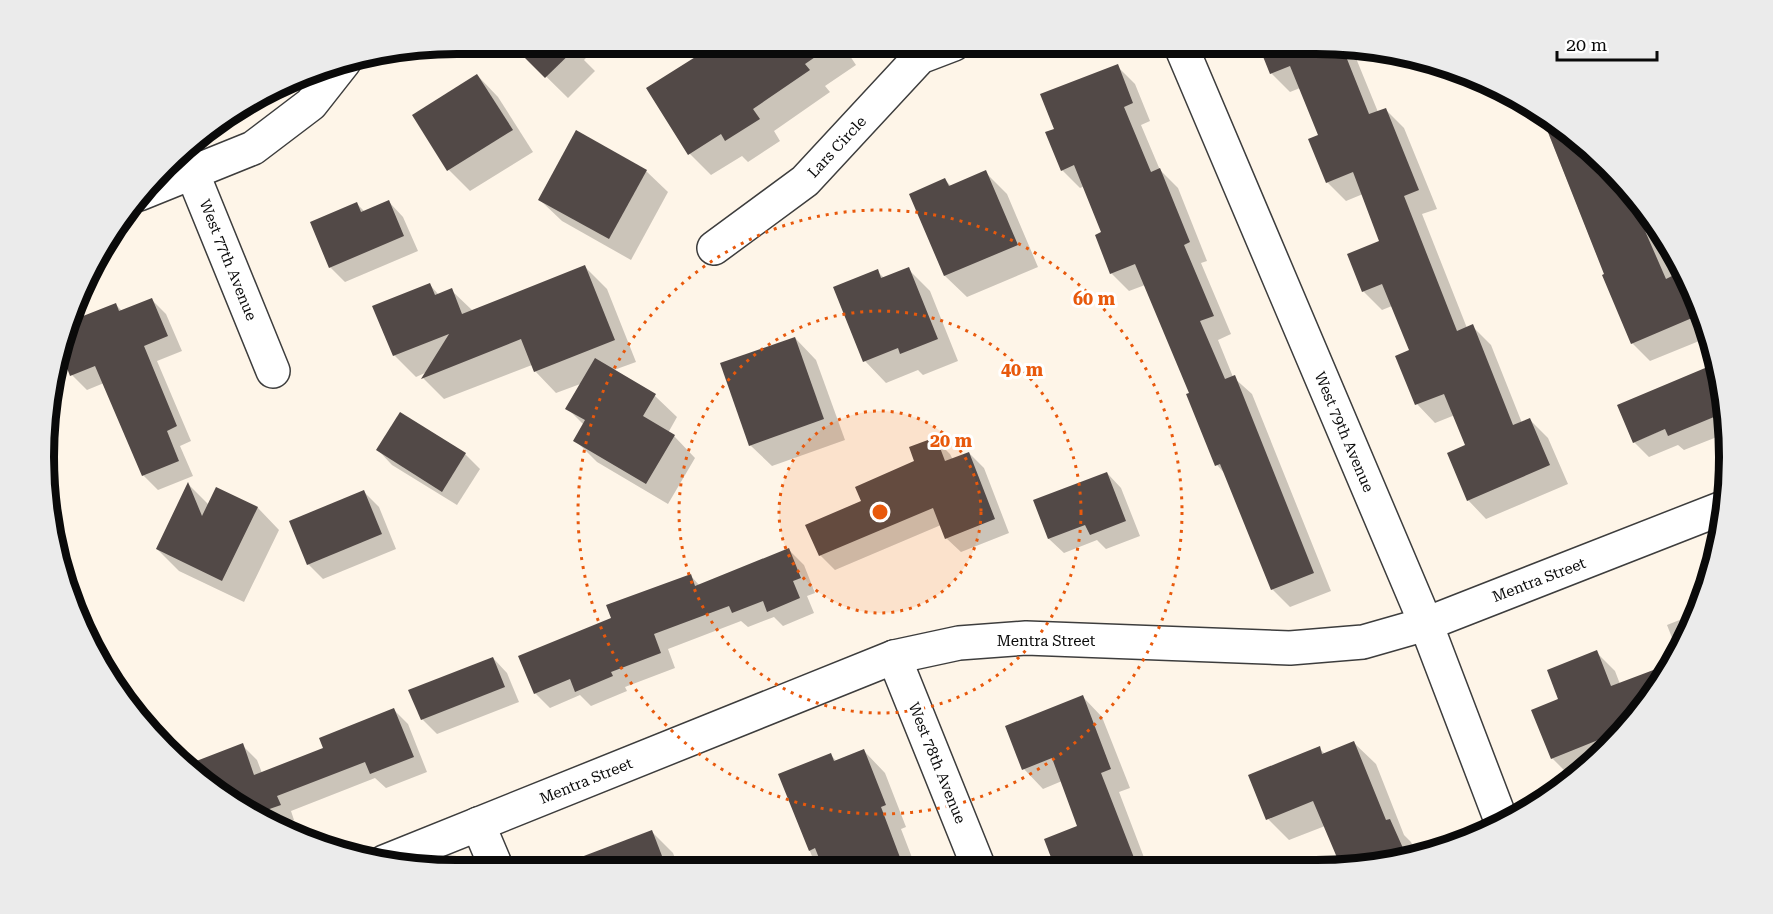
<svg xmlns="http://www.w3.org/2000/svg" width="1773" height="914" viewBox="0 0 1773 914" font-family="'Roboto Serif',serif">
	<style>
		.shadow { fill: #0003 }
		.building { fill: #524947 }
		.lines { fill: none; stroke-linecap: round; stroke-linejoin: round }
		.minor-casing { stroke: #3d3d3d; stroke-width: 36 }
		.minor { stroke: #fff; stroke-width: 33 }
		.ring { fill: none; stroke: #e8590c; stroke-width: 3; stroke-dasharray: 3 6 }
		.labels { text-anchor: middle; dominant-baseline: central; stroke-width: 6; stroke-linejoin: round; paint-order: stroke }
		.street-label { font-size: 15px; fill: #0a0a0a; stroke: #fff }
		.rim { fill: none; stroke: #0a0a0a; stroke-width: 8 }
		.centre { fill: #e8590c; stroke: #fff; stroke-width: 3 }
		.ring-label { font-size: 18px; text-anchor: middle; font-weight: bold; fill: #e8590c; stroke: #fff; stroke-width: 6; stroke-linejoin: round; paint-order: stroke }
	</style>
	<rect width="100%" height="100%" fill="#fef5e8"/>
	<!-- shadow -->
	<g class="shadow">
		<path d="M513,44h86l-15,16 11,11 -27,27z"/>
		<path d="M719,44h123l14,21 -31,21 5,6 -56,39 6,10 -32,21 -6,-6 -31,19 -21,-21 -41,-65z"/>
		<path d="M1260,44l91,2 27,66 7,-3 19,19 33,81 -15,5 45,114 5,-2 19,19 31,78 8,-3 18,18 20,46 -82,35 -18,-19 -1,-54 -12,-31 -20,8 -18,-19 -20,-48 14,-5 -19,-45 -10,4 -19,-19 18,-49 -18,-48 -17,7 -19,-19 -7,-46 -20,-48 -10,4 -19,-19z"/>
		<path d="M1117,66l18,18 15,37 -9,4 19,45 18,18 29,73 -6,2 30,71 -13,6 15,37 19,17 79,197 -41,16 -18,-18 -46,-114 -9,-10 -29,-70 3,-1 -46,-109 -16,6 -18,-18 -8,-40 -18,-47 -5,2 -18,-18 -6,-40z"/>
		<path d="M477,75l21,22 35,55 -63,39 -21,-21z"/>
		<path d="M1540,112l27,17 60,55 40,56 -8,3 15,34 18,18 17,42 -59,24 -18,-18z"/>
		<path d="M646,171l22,21 -37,68 -69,-39 -22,-21z"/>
		<path d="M985,172l22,22 31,73 -71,30 -22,-21 -34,-82 34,-14 7,7z"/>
		<path d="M389,202l14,15 15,34 -73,31 -15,-15 27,-63 8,8z"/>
		<path d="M585,267l22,22 29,73 -22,8 41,26 22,21 -9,16 6,3 21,22 -27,46 -71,-42 -22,-22 9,-15 -17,-17 16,-25 -27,10 -21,-22 -3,-6 -88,34 -21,-21 4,-6 -11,5 -22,-22 36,-70 9,10 12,-5 22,21z"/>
		<path d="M908,269l22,22 28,70 -35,14 -5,-5 -32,13 -21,-22 12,-90 8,8z"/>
		<path d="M152,300l14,14 16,37 -25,10 34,80 -11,5 13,30 -35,14 -15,-15 -39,-92 -17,7 -15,-15 -11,-25 11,-28 43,-18 8,8z"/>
		<path d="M795,338l21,22 29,80 -73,26 -22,-21z"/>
		<path d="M1726,403l1,30 -43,17 -6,-5 -29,12 -15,-15z"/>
		<path d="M935,439l15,15 3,6 16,-7 15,15 25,65 -48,19 -15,-14 -5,-13 -106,45 -15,-15 42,-53 54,-40z"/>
		<path d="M378,450l87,4 15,15 -23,36 -65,-40z"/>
		<path d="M1107,473l14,15 19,48 -34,13 -9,-9 -33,13 -15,-14 -14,-38z"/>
		<path d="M189,485l20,20 8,-16 41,19 21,22 -35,72 -65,-31 -22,-22z"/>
		<path d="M364,492l15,15 17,42 -73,30 -15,-15z"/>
		<path d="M789,550l15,15 11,28 -8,3 7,17 -31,13 -9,-9 -26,10 -7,-6 -73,28 7,19 -50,19 2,4 -36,15 -11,-11 -30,13 -15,-15 78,-74 77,-44 10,11z"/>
		<path d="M1697,613l-10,27 -9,13 -11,-28z"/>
		<path d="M1596,652l19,19 5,13 50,-19 -43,64 -44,42 -13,5 -18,-18 8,-58z"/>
		<path d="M493,658l14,15 12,29 -82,32 -15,-15z"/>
		<path d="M1083,697l19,20 28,71 -11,4 29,76h-91l22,-41 -17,-46 -19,8 -19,-20z"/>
		<path d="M394,710l14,14 19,48 -41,16 -11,-10 -84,33 3,9 -20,7 -79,-56 47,-26 15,15 5,13 63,-24z"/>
		<path d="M1354,743l22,21 28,71 7,7 4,9 22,-9 6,6 -73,19 -45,-41 -36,14 -21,-21 51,-71 6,6z"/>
		<path d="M864,751l21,22 21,54 -5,2 15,39 -99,1 -37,-94 51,-20 6,7z"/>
		<path d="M652,832l21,21 6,16h-101l-3,-8z"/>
	</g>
	<!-- building -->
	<g class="building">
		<path d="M511,44h69l-35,34z"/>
		<path d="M716,44h118l-29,20 5,6 -57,39 7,10 -35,22 -4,-7 -33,21 -42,-67z"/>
		<path d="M1258,44h83l28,70 17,-6 33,82 -15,6 53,135 16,-7 40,101 17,-7 20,47 -83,36 -20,-48 18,-8 -21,-51 -29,11 -20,-49 14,-6 -27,-66 -20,8 -15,-38 32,-13 -26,-69 -27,11 -18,-44 10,-4 -28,-69 -20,8z"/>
		<path d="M1118,64l15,39 -9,4 27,65 9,-4 30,74 -6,3 30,71 -14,5 25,58 10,-4 79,198 -43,17 -51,-126 -5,2 -29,-72 3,-1 -54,-129 -25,10 -15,-39 6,-3 -27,-67 -13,6 -16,-39 9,-3 -14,-35z"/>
		<path d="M477,74l36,56 -66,41 -35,-56z"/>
		<path d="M1540,112l27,17 60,55 26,36 -11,4 24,55 8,-4 18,43 -61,26 -29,-69 2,-1z"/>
		<path d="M576,130l71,40 -38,69 -71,-39z"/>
		<path d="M986,170l32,75 -74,31 -35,-82 36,-16 4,8z"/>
		<path d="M389,200l15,36 -75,32 -19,-46 47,-20 4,10z"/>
		<path d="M585,265l30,75 -81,32 -13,-33 -100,40 28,-45 -56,22 -21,-50 58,-23 5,12 17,-7 10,26z"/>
		<path d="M909,267l29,72 -38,15 -2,-6 -35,14 -30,-75 45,-18 3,9z"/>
		<path d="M152,298l16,38 -24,10 33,80 -10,5 12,30 -37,15 -47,-110 -25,10 -9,-24 12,-32 43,-17 3,8z"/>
		<path d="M795,337l29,82 -75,27 -29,-83z"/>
		<path d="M595,358l61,36 -13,22 32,19 -29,49 -73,-43 12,-21 -20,-11z"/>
		<path d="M1717,363l9,40v9l-58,24 -3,-7 -32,14 -16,-38z"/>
		<path d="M400,412l66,41 -24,39 -66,-42z"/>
		<path d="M936,437l9,24 24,-9 26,67 -50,20 -12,-31 -114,48 -14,-31 56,-24 -6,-14 59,-26 -5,-14z"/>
		<path d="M1107,472l19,49 -36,14 -5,-10 -37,14 -15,-39z"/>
		<path d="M188,482l14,34 14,-29 42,20 -36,74 -66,-32z"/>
		<path d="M364,490l18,44 -75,31 -18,-44z"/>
		<path d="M789,548l12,30 -8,3 7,17 -33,14 -4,-11 -31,12 -3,-7 -75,28 7,19 -50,19 2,4 -38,16 -5,-13 -36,15 -16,-38 93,-38 -5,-13 85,-31 4,12z"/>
		<path d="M1597,650l14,36 61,-23 -44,65 -77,31 -20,-49 27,-11 -11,-29z"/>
		<path d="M493,657l12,30 -84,33 -13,-30z"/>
		<path d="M1083,695l28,74 -10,4 37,95h-83l-11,-29 33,-13 -25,-68 -30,12 -17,-44z"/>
		<path d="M394,708l20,49 -44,17 -5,-12 -88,34 4,9 -26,9 -69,-49 57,-22 11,32 69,-27 -4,-10z"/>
		<path d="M1354,741l32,79 4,-1 17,38 -37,10h-29l-28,-66 -47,19 -18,-45 72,-29 2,8z"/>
		<path d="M864,749l22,56 -5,2 23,61h-81l-8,-20 -6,3 -31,-77 53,-21 3,8z"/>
		<path d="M652,830l15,39h-111l-1,-2z"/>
	</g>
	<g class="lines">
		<defs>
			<g id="minor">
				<path d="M1180,44l246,580 76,199"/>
				<path d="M183,150l90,221"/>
				<path d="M139,194l114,-46 58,-44 33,-42"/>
				<path d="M714,248l91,-67 115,-124 34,-13"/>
				<path d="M894,657l85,211"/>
				<path d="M478,824l19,45"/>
				<path d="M384,862l510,-205 65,-14 67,-5 264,10 73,-6 63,-18 299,-117"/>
			</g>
		</defs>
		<!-- minor casing -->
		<use href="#minor" class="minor-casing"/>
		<!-- minor -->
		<use href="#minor" class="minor"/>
	</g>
	<!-- distance rings -->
	<circle cx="880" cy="512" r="101" fill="#e8590c" fill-opacity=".12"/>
	<g class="ring">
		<circle cx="880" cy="512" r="101"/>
		<circle cx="880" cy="512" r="201"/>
		<circle cx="880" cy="512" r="302"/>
	</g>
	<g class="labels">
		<!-- street labels -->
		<g class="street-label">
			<text transform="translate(837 147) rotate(-47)">Lars Circle</text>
			<text transform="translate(228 260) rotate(68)">West 77th Avenue</text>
			<text transform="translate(1344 432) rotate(67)">West 79th Avenue</text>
			<text transform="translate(1539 580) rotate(-21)">Mentra Street</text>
			<text x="1046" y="641">Mentra Street</text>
			<text transform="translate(937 763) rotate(68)">West 78th Avenue</text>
			<text transform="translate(586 781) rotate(-22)">Mentra Street</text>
		</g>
	</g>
	<!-- crop -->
	<path d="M0 0H1773V914H0ZM457 54H1316A403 403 0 0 1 1719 457V457A403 403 0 0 1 1316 860H457A403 403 0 0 1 54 457V457A403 403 0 0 1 457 54Z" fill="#ebebeb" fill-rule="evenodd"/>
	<path class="rim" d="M457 54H1316A403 403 0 0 1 1719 457V457A403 403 0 0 1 1316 860H457A403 403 0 0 1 54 457V457A403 403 0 0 1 457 54Z"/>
	<circle cx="880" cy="512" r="9" class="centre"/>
	<g class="ring-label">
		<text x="1094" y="305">60 m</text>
		<text x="1022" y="376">40 m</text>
		<text x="951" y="447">20 m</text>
	</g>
	<!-- scale -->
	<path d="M1557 51v9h100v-9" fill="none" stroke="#0a0a0a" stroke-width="3"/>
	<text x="1566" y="51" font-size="18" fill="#0a0a0a" stroke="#ffffff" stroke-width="4.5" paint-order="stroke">20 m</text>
</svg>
